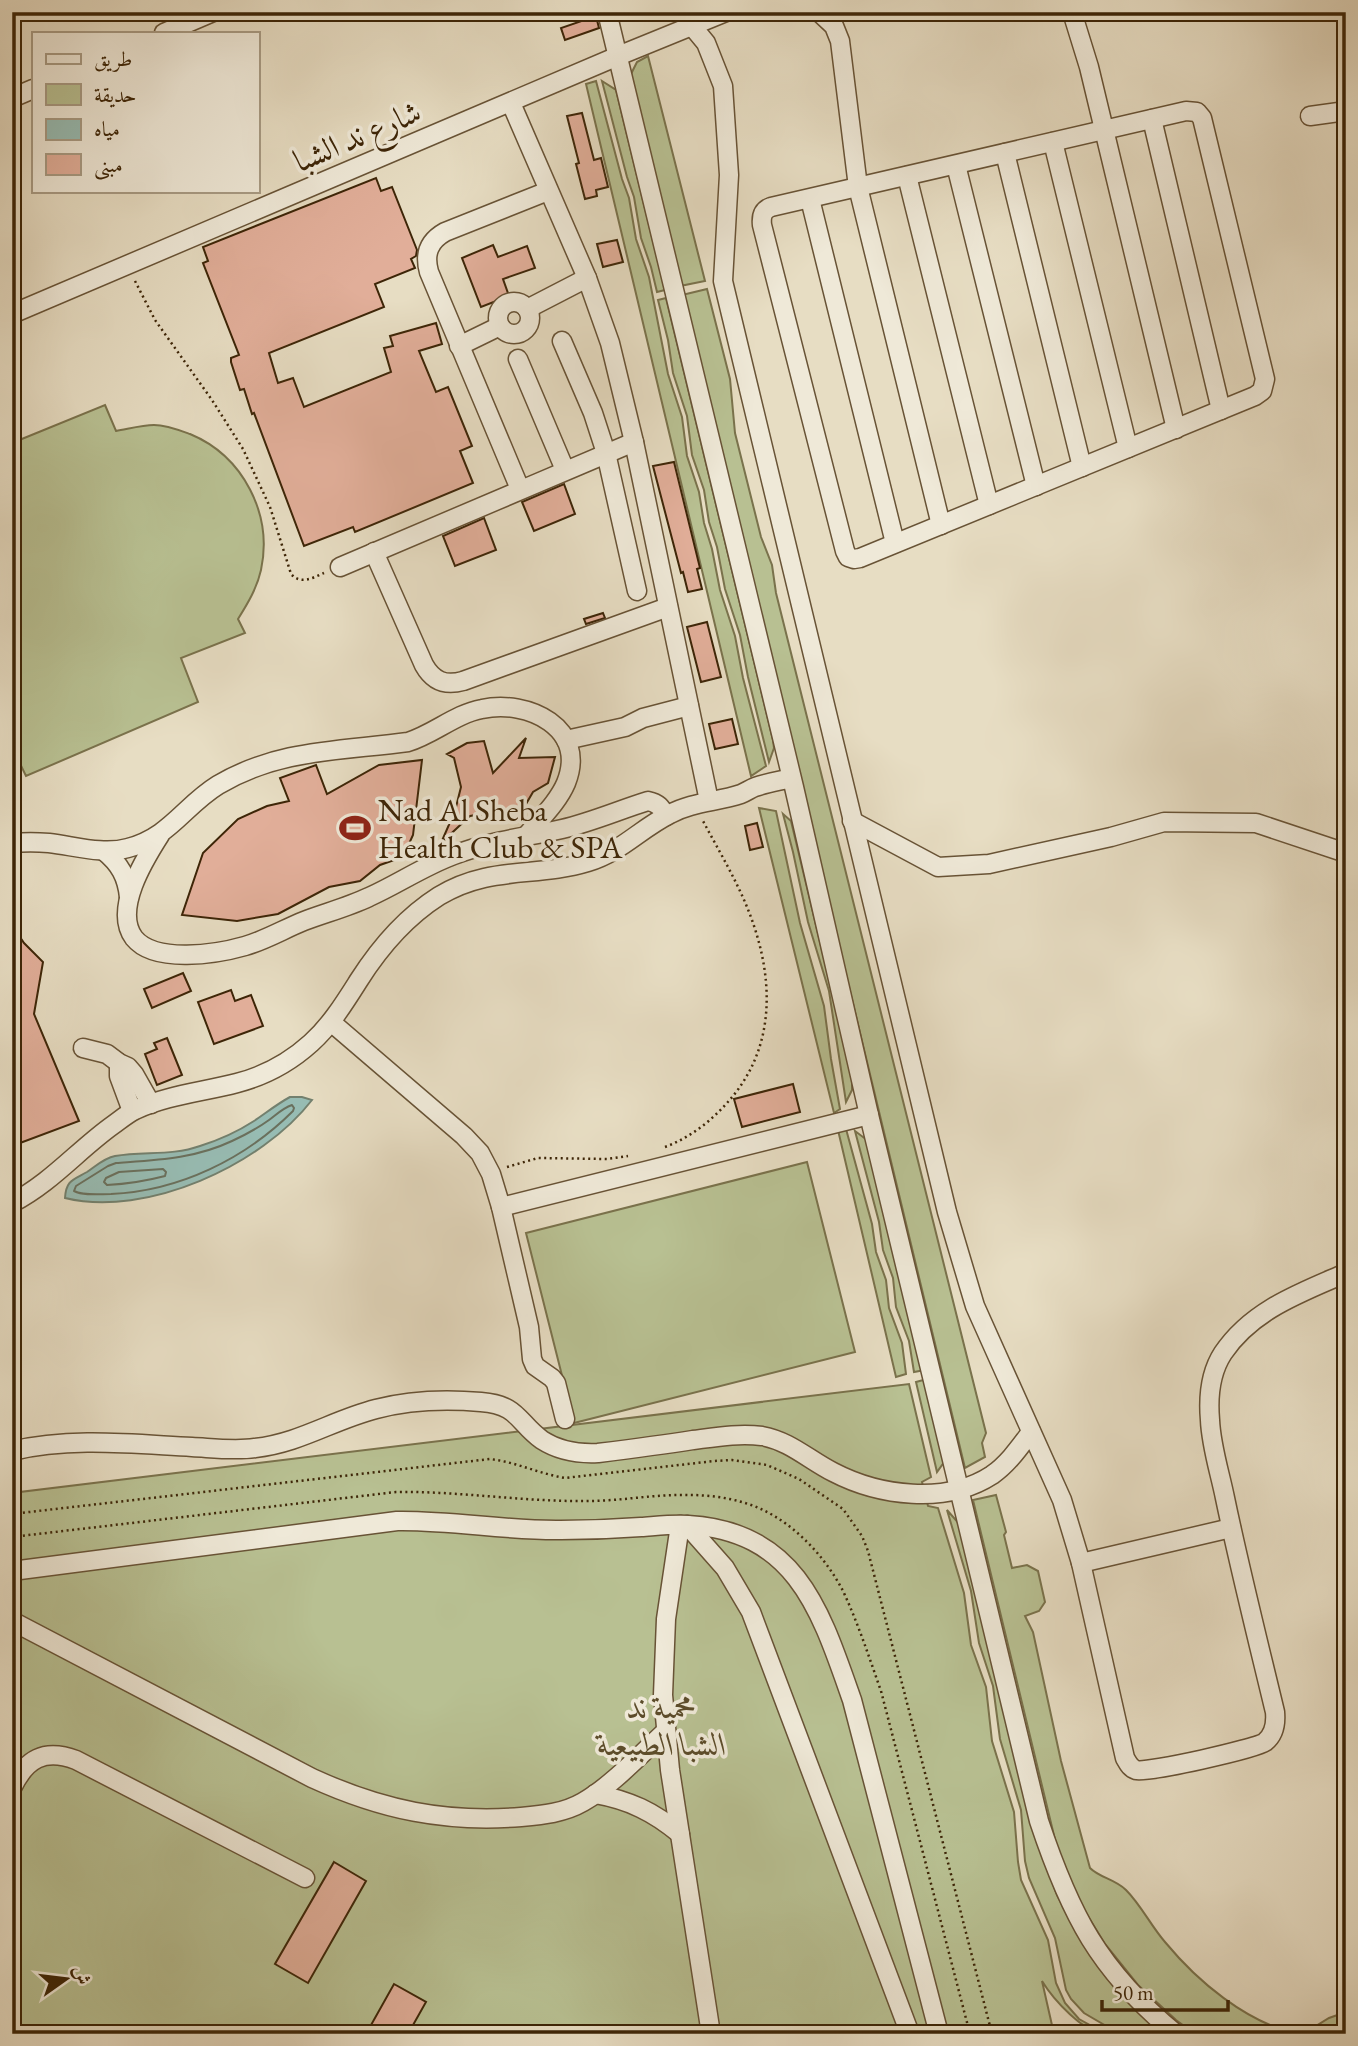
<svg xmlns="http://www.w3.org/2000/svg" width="1358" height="2046" viewBox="0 0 1358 2046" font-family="'EB Garamond',Amiri,serif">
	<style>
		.green { fill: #b8c092; stroke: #7a724c; stroke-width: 2 }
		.water { fill: #97bcb3; stroke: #73806e; stroke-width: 2 }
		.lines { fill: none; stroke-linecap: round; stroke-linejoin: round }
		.shore { stroke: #6a705d; stroke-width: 2 }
		.building { fill: #e1ae99; stroke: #3d2507; stroke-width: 2 }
		.minor-casing { stroke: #685336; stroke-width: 21 }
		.path { stroke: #3d2507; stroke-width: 2.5; stroke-dasharray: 2 3.5; stroke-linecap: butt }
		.minor { stroke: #efe9d8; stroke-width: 18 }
		.labels { text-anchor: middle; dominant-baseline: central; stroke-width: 7; stroke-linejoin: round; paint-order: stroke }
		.street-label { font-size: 32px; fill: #3d2507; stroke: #efe9d8 }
		.poi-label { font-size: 32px; fill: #3d2507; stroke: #efe9d8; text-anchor: start }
		.park-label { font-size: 32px; font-style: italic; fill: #5c4c2a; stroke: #efe9d8 }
	</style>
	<rect width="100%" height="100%" fill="#e7ddc3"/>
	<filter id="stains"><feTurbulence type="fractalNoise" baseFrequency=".00286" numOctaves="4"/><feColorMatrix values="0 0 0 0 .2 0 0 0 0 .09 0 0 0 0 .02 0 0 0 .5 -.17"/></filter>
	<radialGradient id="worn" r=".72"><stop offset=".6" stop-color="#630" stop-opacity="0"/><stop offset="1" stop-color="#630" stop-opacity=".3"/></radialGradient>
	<!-- green -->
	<g class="green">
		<path d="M648,56l57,225 -25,5 -49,-212 6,-12z"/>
		<path d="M596,81l26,98 7,19 7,41 13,38 19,97 14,43 5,39 12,36 5,31 8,26 8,41 15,46 8,42 23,88 -15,10 -165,-692z"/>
		<path d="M602,81l14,9 49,200 -8,2 -6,-25 -10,-29 -7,-41 -7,-20z"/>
		<path d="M707,289l23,90 5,54 26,104 11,28 4,28 210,840 -4,10 3,14 -20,11 -283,-1173z"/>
		<path d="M666,298l107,442 1,8 -5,14 -21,-85 -8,-42 -15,-46 -8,-42 -8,-25 -5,-32 -12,-35 -5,-39 -14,-43 -5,-33 -10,-40z"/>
		<path d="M105,405l11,26c12,-2 26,-6 38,-6 12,0 25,5 36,9 53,22 83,80 71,136 -4,18 -13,33 -23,49l7,14 -64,25 17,44 -172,74 -14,-29v-304z"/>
		<path d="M759,808l17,3 24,112 24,83 7,53 9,50 -6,4z"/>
		<path d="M783,814l8,7 61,254v15l-6,12 -17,-111 -21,-69 -15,-70z"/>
		<path d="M846,1129l26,95 4,28 10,28 3,28 13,35 4,31 -10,3 -58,-247z"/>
		<path d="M855,1131l12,9 58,230 -11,2 -5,-31 -13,-34 -3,-29 -10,-28 -4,-28z"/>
		<path d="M807,1162l48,190 -281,71 -48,-190z"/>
		<path d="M927,1379l20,79 -10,14 -21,-90z"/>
		<path d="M909,1384l22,93 -9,5 6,24 10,2 26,85 7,52 15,42 6,54 22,71 4,50 3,18 27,60 8,43 9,20 14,16 27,15c-22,0 -53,-35 -64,-53l12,53h-1042v-541z"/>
		<path d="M996,1495l10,37 -2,3 8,33 15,-3 11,6 7,31 -6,9 -14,5 8,16 28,129 29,107c10,10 25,11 36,22 15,15 25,36 39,52 33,40 80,79 131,92h-101l-19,-14 -38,-35 -33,-41 -27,-44 -20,-48 -85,-352z"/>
		<path d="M947,1510l14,16 73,306 23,63 25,47 15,22 67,70h-44l-36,-21 -13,-14 -5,-9 -11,-52 -26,-60 -4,-17 -4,-51 -21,-71 -7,-53 -14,-43 -8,-52z"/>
		<path d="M1346,2012v22h-43l26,-16z"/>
	</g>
	<!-- water -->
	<path class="water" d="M290,1097h12l10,3c-50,65 -166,118 -247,98 1,-18 8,-18 22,-26 9,-6 17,-14 28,-16 29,-5 57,0 85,-10 19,-6 37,-14 54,-25 12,-8 23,-17 36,-24z"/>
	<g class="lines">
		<!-- shore -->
		<g class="shore">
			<path d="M292,1105l2,3 -1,3c-48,48 -114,80 -182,83 -12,0 -27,2 -37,-3l2,-5 32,-20 8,-3c41,-3 78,-4 116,-22 13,-6 26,-13 37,-21 8,-6 14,-12 23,-15z"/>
			<path d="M163,1169l3,3 -1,4c-19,5 -38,8 -58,9l-3,-3 2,-4 13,-6z"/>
		</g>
	</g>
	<!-- building -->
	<g class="building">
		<path d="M596,16l3,12 -34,12 -4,-12z"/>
		<path d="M582,113l12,47 7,-2 7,29 -12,3 1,6 -12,3 -9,-35 3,-1 -12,-47z"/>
		<path d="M376,178l5,13 11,-4 25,63 -1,6 -5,3 4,9 -40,16 9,23 -115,46 9,30 15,-5 11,29 87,-35 -7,-24 9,-2 -3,-10 46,-13 6,21 -23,7 17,41 12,-5 24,59 -12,5 13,32 -118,49 -2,-5 -49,19 -50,-133 -2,1 -8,-25 -4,1 -9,-28v-4l8,-3 -36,-92 5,-2 -5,-14z"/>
		<path d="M617,240l6,22 -20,5 -6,-23z"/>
		<path d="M493,245l5,12 29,-11 8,22 -32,11 6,17 -28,11 -19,-49z"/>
		<path d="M674,462l26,106 -3,1 5,20 -14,3 -5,-20 -2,1 -28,-107z"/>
		<path d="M564,484l11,30 -41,17 -12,-29z"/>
		<path d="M484,518l12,32 -41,16 -12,-30z"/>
		<path d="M603,613l2,5 -19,6 -2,-5z"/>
		<path d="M707,622l14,55 -20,5 -14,-55z"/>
		<path d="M732,719l6,25 -23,5 -6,-25z"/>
		<path d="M526,738l-7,20 36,-1 -7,26 -15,9 -7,12 -18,12 -14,-4 -24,4 -29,27 14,-32 6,-24 -7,-29 -7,-4 20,-11 17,-2 9,32z"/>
		<path d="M422,760l-9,75 -10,22 -23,8 -20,16 -31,6 -51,27 -41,7 -55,-6 21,-62 35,-34 29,-13 22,-5 -9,-23 36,-13 11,29 52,-29z"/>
		<path d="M757,823l6,24 -13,3 -5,-24z"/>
		<path d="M12,925l12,18 19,19 -9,52 45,107 -67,25z"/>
		<path d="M183,973l8,18 -39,17 -8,-19z"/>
		<path d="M231,990l4,11 16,-6 12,31 -49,18 -16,-42z"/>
		<path d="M167,1038l15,37 -25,10 -12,-31 12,-5 -3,-6z"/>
		<path d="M793,1084l7,28 -58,15 -8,-28z"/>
		<path d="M334,1862l32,19 -58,102 -33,-19z"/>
		<path d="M394,1984l32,18 -18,32h-42z"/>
	</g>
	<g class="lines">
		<defs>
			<g id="minor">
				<path d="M607,12l187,775 75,328 170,706c31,93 60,150 137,213"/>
				<path d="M819,12l15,14 6,15 18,146 83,338"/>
				<path d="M1072,12l17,55 87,362"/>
				<path d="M692,26l14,17 17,43 6,89 -6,106 224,931 28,94 87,194 19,63 44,195c3,5 5,10 11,12 12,3 119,-21 129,-28 10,-8 11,-19 10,-30 -17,-71 -35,-142 -50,-214 -5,-25 -14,-52 -15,-78 -2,-23 0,-47 13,-67 29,-43 77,-60 123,-80"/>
				<path d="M164,33l49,-21"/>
				<path d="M12,98l21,-9"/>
				<path d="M511,103l76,175 23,65 24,99 75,359"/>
				<path d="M1186,111l11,1 5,6 63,261 -3,12 -7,5 -395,162 -6,1 -6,-2 -3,-6 -83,-326c-1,-9 1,-15 9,-18z"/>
				<path d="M1310,116l36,-5"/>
				<path d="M1152,119l69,291"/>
				<path d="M1053,142l75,306"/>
				<path d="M1005,153l77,314"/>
				<path d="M956,165l80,321"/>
				<path d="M907,176l82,329"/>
				<path d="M810,199l85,344"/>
				<circle cx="514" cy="318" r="16"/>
				<path d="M527,309l60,-31"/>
				<path d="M12,314l606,-258 108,-44"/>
				<path d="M562,341l31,72 13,40 31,138"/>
				<path d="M459,346l41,-20"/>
				<path d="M518,359l47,111"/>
				<path d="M520,489l-91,-217c-5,-18 0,-31 16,-40l103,-41"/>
				<path d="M374,552l50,113c9,16 21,21 39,16l205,-74"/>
				<path d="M340,567l294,-125"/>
				<path d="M566,740l59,-13 18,-9 46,-12"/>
				<path d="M852,821l86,46 51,-3 122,-27 53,-15 92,1 90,30"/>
				<path d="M160,835c-16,25 -47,75 -26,103 21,26 83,16 111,8 21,-6 39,-17 59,-25 21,-8 44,-14 65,-24 29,-13 55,-31 85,-42 36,-14 72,-18 108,-26 30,-7 57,-19 86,-28 10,2 13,6 18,15"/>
				<path d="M12,843c12,-1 25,-1 37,0 26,3 54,12 79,5 42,-11 56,-42 90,-63 60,-36 124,-34 190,-43 26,-8 47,-28 74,-33 46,-10 106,19 84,74 -8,19 -26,36 -39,52"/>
				<path d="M104,851c16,13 23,26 25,46"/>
				<path d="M331,1022l133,114 16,17 11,21 10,33 28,120 3,32 3,7 17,12 4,5 9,36"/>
				<path d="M83,1048l24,6 12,9 9,4 6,7 17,30"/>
				<path d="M119,1063v13l13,35"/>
				<path d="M12,1203c39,-20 66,-53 101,-78 7,-5 14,-11 22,-15 32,-15 68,-18 102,-27 27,-7 53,-21 74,-40 20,-18 34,-41 48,-63 21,-33 47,-63 80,-84 51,-31 97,-18 149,-34 33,-10 52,-33 82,-48 22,-12 47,-12 71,-20 5,-2 9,-5 14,-7 12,-4 24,-6 36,-9"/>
				<path d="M501,1207l368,-92"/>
				<path d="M12,1451c59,-14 120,-7 180,-4 20,1 43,4 63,1 45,-5 78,-28 121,-39 34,-9 70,-10 105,-7 38,3 36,20 61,38 17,11 36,14 56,13 32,-4 63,-8 95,-13 23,-3 46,-7 69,-4 28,5 47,24 71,36 46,24 113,33 159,3 16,-11 27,-27 39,-43"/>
				<path d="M680,1525l-14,94 -3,76 7,75 41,264"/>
				<path d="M687,1525l38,43 26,44 159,422"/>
				<path d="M1081,1563l150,-35"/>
				<path d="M12,1571l385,-50c55,-1 110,10 164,9 27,0 53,-1 80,-3 15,-1 32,-3 47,-2 109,6 133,87 164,175l87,334"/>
				<path d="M12,1621l300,157c70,32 133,45 209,39 22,-2 43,-4 62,-15 27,-15 58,-48 82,-70"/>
				<path d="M12,1788c14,-29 32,-40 64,-28l229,118"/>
				<path d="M595,1794c34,6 59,18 85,40"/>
			</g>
		</defs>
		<!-- minor casing -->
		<use href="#minor" class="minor-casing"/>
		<!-- path -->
		<g class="path">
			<path d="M135,281l20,39 57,80 31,49 27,58 21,67c10,11 21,4 33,-1"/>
			<path d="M665,1147c27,-10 50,-29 68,-51 44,-54 40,-122 16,-184 -12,-31 -30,-61 -46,-91"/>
			<path d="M507,1167l31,-9 69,1 21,-3"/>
			<path d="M12,1514l478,-55c26,3 50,15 75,19l149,-17 18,-1 35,5 32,14 44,30 19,27 6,15 124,483"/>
			<path d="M12,1537l384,-45c64,-1 128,10 192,9 33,0 67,-7 101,-6 24,0 50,4 72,14 35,16 65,49 82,82 15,32 26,66 38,100l89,343"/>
		</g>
		<!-- minor -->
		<use href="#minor" class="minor"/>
	</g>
	<!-- icons -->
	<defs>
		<symbol id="stadium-bare" viewBox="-9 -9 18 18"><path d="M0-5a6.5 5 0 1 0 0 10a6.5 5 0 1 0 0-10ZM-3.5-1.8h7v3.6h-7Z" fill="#8f2418" stroke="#efe9d8" stroke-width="2.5" paint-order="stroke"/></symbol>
	</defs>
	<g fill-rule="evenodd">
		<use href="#stadium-bare" x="333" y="806" width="44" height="44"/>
	</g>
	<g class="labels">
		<!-- street labels -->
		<g class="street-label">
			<text transform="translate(357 136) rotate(-23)">شارع ند الشبا</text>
		</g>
		<!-- poi labels -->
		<g class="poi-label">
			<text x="378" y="810">Nad Al Sheba<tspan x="378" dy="37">Health Club &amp; SPA</tspan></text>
		</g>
		<!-- park labels -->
		<g class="park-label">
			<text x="662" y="1707">محمية ند<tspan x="662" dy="37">الشبا الطبيعية</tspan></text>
		</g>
	</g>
	<!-- margin -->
	<rect width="1358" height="2046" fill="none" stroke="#e7ddc3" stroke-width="42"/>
	<rect x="14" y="14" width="1330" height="2018" fill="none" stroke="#3d2507" stroke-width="3.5"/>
	<rect x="21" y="21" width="1316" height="2004" fill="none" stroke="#3d2507" stroke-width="2"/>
	<!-- legend -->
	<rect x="32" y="32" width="228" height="161" fill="#efe9d8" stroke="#a89b84" stroke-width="2"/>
	<rect x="46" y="54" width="35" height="10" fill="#efe9d8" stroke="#a89b84" stroke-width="2"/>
	<text x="94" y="66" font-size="21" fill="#3d2507">طريق</text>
	<rect x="46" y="84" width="35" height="21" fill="#b8c092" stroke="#a89b84" stroke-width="2"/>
	<text x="94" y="102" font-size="21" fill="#3d2507">حديقة</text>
	<rect x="46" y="119" width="35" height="21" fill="#97bcb3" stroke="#a89b84" stroke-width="2"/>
	<text x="94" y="136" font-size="21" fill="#3d2507">مياه</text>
	<rect x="46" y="154" width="35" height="21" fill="#e1ae99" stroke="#a89b84" stroke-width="2"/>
	<text x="94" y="172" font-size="21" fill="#3d2507">مبنى</text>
	<!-- north arrow -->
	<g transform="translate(66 1979) rotate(76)" stroke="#efe9d8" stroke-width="5" paint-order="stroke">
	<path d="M0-5L12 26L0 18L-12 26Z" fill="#3d2507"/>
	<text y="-10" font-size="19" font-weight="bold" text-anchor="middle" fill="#3d2507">ش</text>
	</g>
	<!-- scale -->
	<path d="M1102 2000v10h126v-10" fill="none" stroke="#3d2507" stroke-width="3.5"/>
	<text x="1113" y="2000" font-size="21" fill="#3d2507" stroke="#efe9d8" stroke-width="5" paint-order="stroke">50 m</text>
	<rect width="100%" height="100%" filter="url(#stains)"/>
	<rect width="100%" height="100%" fill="url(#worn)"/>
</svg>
